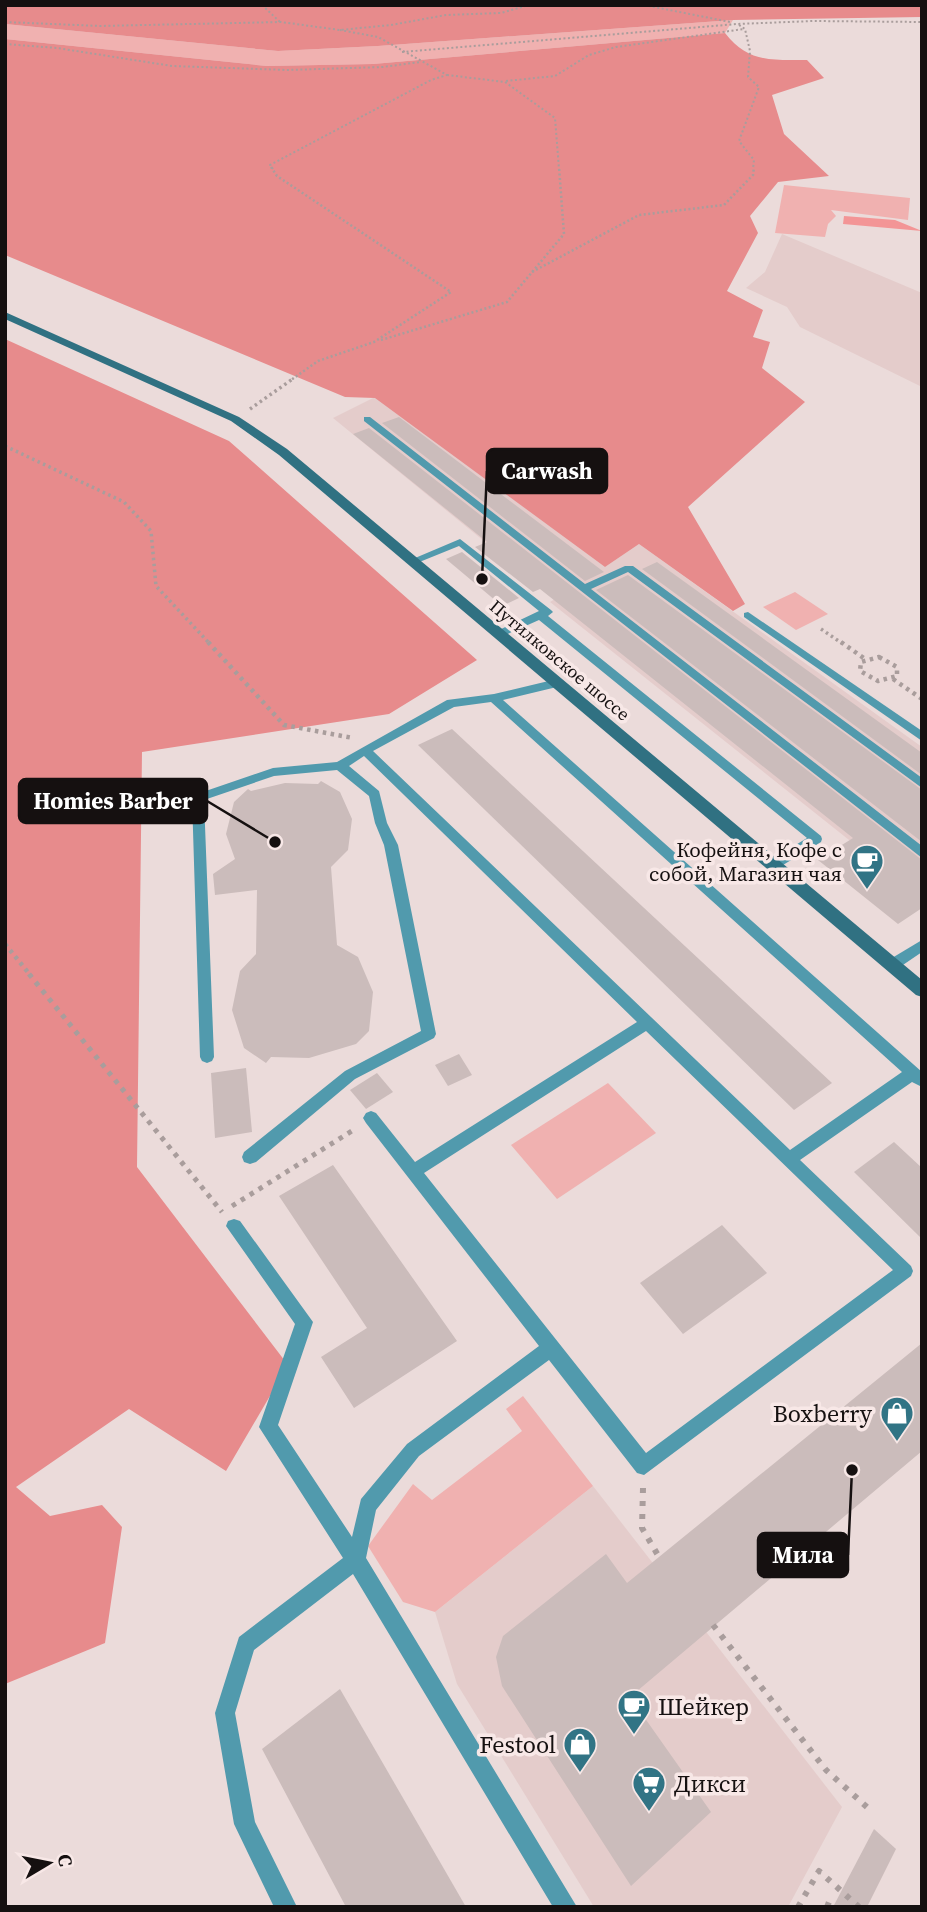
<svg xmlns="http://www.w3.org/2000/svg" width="927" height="1912" viewBox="0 0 927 1912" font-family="'Source Serif 4',serif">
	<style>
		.built { fill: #e4cccb }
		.green { fill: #f0b1b0 }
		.forest { fill: #e78b8c }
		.water { fill: #f39596 }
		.building { fill: #cbbcbb }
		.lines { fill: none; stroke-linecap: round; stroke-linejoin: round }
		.path-far5 { stroke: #a99d9c; stroke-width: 2; stroke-dasharray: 2 2.5; stroke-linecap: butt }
		.path-far4 { stroke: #a99d9c; stroke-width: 2.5; stroke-dasharray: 2 2.5; stroke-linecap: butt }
		.path-far3 { stroke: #a99d9c; stroke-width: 3.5; stroke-dasharray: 2.5 3.5; stroke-linecap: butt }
		.path-far2 { stroke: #a99d9c; stroke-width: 4.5; stroke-dasharray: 3.5 4.5; stroke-linecap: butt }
		.path-far1 { stroke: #a99d9c; stroke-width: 5; stroke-dasharray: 4.5 6; stroke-linecap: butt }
		.path { stroke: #a99d9c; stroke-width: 6; stroke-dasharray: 5 8; stroke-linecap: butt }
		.service { fill: #519aad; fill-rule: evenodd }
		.secondary { fill: #307182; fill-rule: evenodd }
		.labels { text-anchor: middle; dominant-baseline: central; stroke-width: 7; stroke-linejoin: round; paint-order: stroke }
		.far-street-label { font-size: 18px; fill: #151010; stroke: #f8e8e7 }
		.poi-label { font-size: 21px; fill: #151010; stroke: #f8e8e7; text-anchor: end }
		.near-poi-label { font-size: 24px; fill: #151010; stroke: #f8e8e7; text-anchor: end }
		.leader { fill: none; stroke: #151010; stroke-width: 2.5 }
		.callout-dot { fill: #151010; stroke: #f8e8e7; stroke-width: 2.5 }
		.callout { fill: #151010; stroke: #151010; stroke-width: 2.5 }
		.callout-label { font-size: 23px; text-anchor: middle; font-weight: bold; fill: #fff }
	</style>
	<rect width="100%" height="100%" fill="#ebdbda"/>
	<!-- built -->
	<g class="built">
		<path d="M782,234l140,59v94l-122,-60 -13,-20 -41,-19 19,-16z"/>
		<path d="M375,397l230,170 34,-23 283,203v151l-372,-296 5,-3 -222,-181z"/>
		<path d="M593,1486l249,321 -54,100h-194l-137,-223 -22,-72z"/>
	</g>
	<!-- green -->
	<g class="green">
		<path d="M733,20l-8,13 -352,31 -106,2 -262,-27v-15l273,27 100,-5z"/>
		<path d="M784,185l126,13 -2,22 -77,-10 5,6 -8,8 -3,13 -50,-4z"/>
		<path d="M795,592l33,22 -32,16 -33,-23z"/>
		<path d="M608,1083l48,50 -99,66 -46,-54z"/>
		<path d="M523,1396l70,90 -158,126 -32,-10 -35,-56 45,-62 19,16 90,-69 -16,-22z"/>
	</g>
	<!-- forest -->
	<g class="forest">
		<path d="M5,5h917v12l-189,3 -355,26 -100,5 -273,-27z"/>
		<path d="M725,33c23,30 47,27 82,27l17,18 -52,17 12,39 45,42 -51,6 -28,34 8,17 -31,58 36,19 -10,27 17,5 -8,26 43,34 -117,105 57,97 -12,7 -94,-67 -34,23 -230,-169 -30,-1 -340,-142v-216l262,27 106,-2z"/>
		<path d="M5,339l224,102 248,219 -88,54 -247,38 -5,415 151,198 -62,106 -97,-62 -113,78 34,29 52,-11 20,22 -17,116 -100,41z"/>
	</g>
	<!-- water -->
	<path class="water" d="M844,216l51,4 27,11 -79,-7z"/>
	<!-- building -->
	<g class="building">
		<path d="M399,417l205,155 -19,9 -203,-158z"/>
		<path d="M369,428l553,432v48l-24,16 -80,-64 35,-22 -313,-249 -7,3 -58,-45 12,-5 -134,-108z"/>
		<path d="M462,552l57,46 -17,8 -56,-47z"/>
		<path d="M657,562l265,191v22l-280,-206z"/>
		<path d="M628,575l294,215v52l-326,-252z"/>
		<path d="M452,729l380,354 -38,27 -376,-365z"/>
		<path d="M321,781l19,11 12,27 -4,31 -17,17 6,78 21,12 15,35 -4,39 -13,13 -47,14 -38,-1 -5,6 -22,-15 -12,-38 8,-39 16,-17 1,-64 -42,5 -2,-21 22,-15 -9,-25 8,-32 14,-13 3,2 34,-8 33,1z"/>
		<path d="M459,1054l13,21 -24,11 -13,-21z"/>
		<path d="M246,1068l6,64 -37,6 -4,-65z"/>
		<path d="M377,1073l16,19 -27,17 -16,-19z"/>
		<path d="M894,1142l28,26v71l-68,-67z"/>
		<path d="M333,1165l124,176 -103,67 -33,-51 46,-29 -88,-132z"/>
		<path d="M722,1225l45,48 -84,61 -43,-51z"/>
		<path d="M922,1343v108l-292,246 81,115 -80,74 -129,-200 -6,-29 7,-21 103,-82 21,29z"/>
		<path d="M340,1689l126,218h-120l-84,-158z"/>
		<path d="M874,1829l22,20 -29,58h-34z"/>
	</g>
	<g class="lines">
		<!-- path-far5 -->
		<g class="path-far5">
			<path d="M262,5l18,17"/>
			<path d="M644,5l86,17"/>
			<path d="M5,22l95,4 181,-4 59,8 51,-5 55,-10 55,-2 28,-8"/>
			<path d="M739,25l6,4 5,22 -2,26 11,10 -20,54 15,19 -1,9"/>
			<path d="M5,44l52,4 115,18 115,4 96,-3 37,-5"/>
			<path d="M402,52l335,-28 76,-3 109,1"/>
			<path d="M447,75l58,7 50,36 4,51"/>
			<path d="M506,81l49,-5 34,-21 27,-8 128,-18"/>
			<path d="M273,169l-3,-4 161,-85 16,-5 -69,-38 -38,-7"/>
		</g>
		<!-- path-far4 -->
		<g class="path-far4">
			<path d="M271,167l6,9 174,116 -77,50 -56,19 -27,19"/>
			<path d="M532,272l107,-57 85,-10 29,-30 1,-8"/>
			<path d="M381,340l126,-38 57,-68 -5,-67"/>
		</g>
		<!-- path-far3 -->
		<g class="path-far3">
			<path d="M250,409l44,-31"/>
			<path d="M5,446l119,56 27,29 5,55 54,58"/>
			<path d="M821,629l22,15"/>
		</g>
		<!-- path-far2 -->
		<g class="path-far2">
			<path d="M208,642l76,83 69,13"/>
			<path d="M841,642l24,17"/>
			<path d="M879,657l18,10v9l-19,5 -18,-10 1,-9z"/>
			<path d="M893,679l29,20"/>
			<path d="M5,944l26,32"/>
		</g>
		<!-- path-far1 -->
		<g class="path-far1">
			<path d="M29,974l193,238"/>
			<path d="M232,1206l123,-77"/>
		</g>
		<!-- path -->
		<g class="path">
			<path d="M643,1488l-1,40 17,29"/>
			<path d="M713,1625l113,145 43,39"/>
			<path d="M798,1907l21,-36 40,36"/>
			<path d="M827,1907l2,-5"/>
		</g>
		<!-- service -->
		<g class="service">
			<path d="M364,417h6l215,167 40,-18h8l289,212v10l-294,-216 -37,17 331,257v12l-558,-437z"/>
			<path d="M460,539l91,71 2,2 -5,4 273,220 1,3 -1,3 -43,26h-10l-2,-3 2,-3 39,-24 -268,-218 -36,16h-8v-4l44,-21 -80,-65 -42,17 -4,1 -5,-3z"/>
			<path d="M748,612l174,119v10l-178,-124v-4z"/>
			<path d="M557,679l4,1v6l-58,14 419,372v15l-10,-5 -112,78 111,106 2,5 -2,5 -267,199 -7,-2 -88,-113 -130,96 -43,54 -10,48 211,349h-24l-200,-333 -99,76 -19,63 20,109 42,85h-23l-40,-83 -19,-111 24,-76 104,-79 -84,-131 36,-103 -69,-98 2,-5 6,-2 6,2 73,101 -35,103 74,112 9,-38 46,-55 132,-98 -173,-223 -3,-5 3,-5 5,-2 5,2 39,49 222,-140 -273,-266 -15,10 30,25 8,32 11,22 38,189 -2,4 -79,41 -99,83 -6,2 -6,-2 -2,-5 2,-5 101,-81 76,-40 -37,-186 -9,-22 -6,-27 -32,-26 -63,6 -70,24 10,257 -2,4 -5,2 -5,-2 -2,-4 -8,-259 2,-3 79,-27 64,-6 110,-62 47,-6zM491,702l411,370 -112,78 -417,-399 81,-44zM646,1031l247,239 -247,183 -222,-280z"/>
			<path d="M922,940v12l-25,17h-10l-2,-4 2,-4z"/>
		</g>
		<!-- secondary -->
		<path class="secondary" d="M5,312l234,105 48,32 635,531v17l-6,-2 -637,-540 -48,-34 -226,-102z"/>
	</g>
	<!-- icons -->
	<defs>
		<symbol id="cafe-pin" viewBox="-11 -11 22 30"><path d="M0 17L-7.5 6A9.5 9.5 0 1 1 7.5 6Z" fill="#317485" stroke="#f8e8e7"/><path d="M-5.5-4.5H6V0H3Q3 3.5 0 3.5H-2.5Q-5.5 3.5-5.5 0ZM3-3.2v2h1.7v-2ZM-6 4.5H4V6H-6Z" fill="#fff"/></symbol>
		<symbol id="shop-pin" viewBox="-11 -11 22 30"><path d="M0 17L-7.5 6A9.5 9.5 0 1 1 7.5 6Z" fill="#317485" stroke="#f8e8e7"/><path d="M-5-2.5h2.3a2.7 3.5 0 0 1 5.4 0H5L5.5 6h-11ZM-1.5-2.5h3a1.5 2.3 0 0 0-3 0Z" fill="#fff"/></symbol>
		<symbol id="supermarket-pin" viewBox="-11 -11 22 30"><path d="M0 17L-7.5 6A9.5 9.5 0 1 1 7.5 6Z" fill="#317485" stroke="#f8e8e7"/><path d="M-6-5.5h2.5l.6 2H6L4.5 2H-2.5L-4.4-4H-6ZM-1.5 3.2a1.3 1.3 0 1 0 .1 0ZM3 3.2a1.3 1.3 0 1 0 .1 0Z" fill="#fff"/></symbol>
	</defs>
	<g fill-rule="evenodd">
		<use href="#cafe-pin" x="848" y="842" width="38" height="52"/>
		<use href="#shop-pin" x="878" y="1394" width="38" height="52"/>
		<use href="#cafe-pin" x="615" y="1687" width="38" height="52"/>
		<use href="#shop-pin" x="561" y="1725" width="38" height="52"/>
		<use href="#supermarket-pin" x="630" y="1764" width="38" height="52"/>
	</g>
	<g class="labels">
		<!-- far-street labels -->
		<g class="far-street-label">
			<text transform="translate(560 660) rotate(40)">Путилковское шоссе</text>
		</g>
		<!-- poi labels -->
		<g class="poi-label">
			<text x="842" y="849">Кофейня, Кофе с<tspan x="842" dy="24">собой, Магазин чая</tspan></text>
		</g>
		<!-- near-poi labels -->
		<g class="near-poi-label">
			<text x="872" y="1413">Boxberry</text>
			<text x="658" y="1706" text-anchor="start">Шейкер</text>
			<text x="556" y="1744">Festool</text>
			<text x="674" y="1783" text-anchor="start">Дикси</text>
		</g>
	</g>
	<!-- callouts -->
	<path class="leader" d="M482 579L487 471M275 842L207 801M852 1470L848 1555"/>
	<g class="callout-dot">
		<circle cx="482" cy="579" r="7"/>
		<circle cx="275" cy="842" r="7"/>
		<circle cx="852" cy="1470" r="7"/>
	</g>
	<g class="callout">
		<rect x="487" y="449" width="120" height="44" rx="7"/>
		<rect x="19" y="779" width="188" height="44" rx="7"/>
		<rect x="758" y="1533" width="90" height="44" rx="7"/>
	</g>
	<g class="callout-label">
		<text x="547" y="479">Carwash</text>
		<text x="113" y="809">Homies Barber</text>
		<text x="803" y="1563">Мила</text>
	</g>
	<!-- border -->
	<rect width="927" height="1912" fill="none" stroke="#151010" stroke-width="14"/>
	<!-- north arrow -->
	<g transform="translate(49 1863) rotate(80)" stroke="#f8e8e7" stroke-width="5" paint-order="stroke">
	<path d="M0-5L12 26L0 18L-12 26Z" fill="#151010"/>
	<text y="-10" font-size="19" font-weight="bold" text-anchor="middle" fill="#151010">С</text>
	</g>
</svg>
